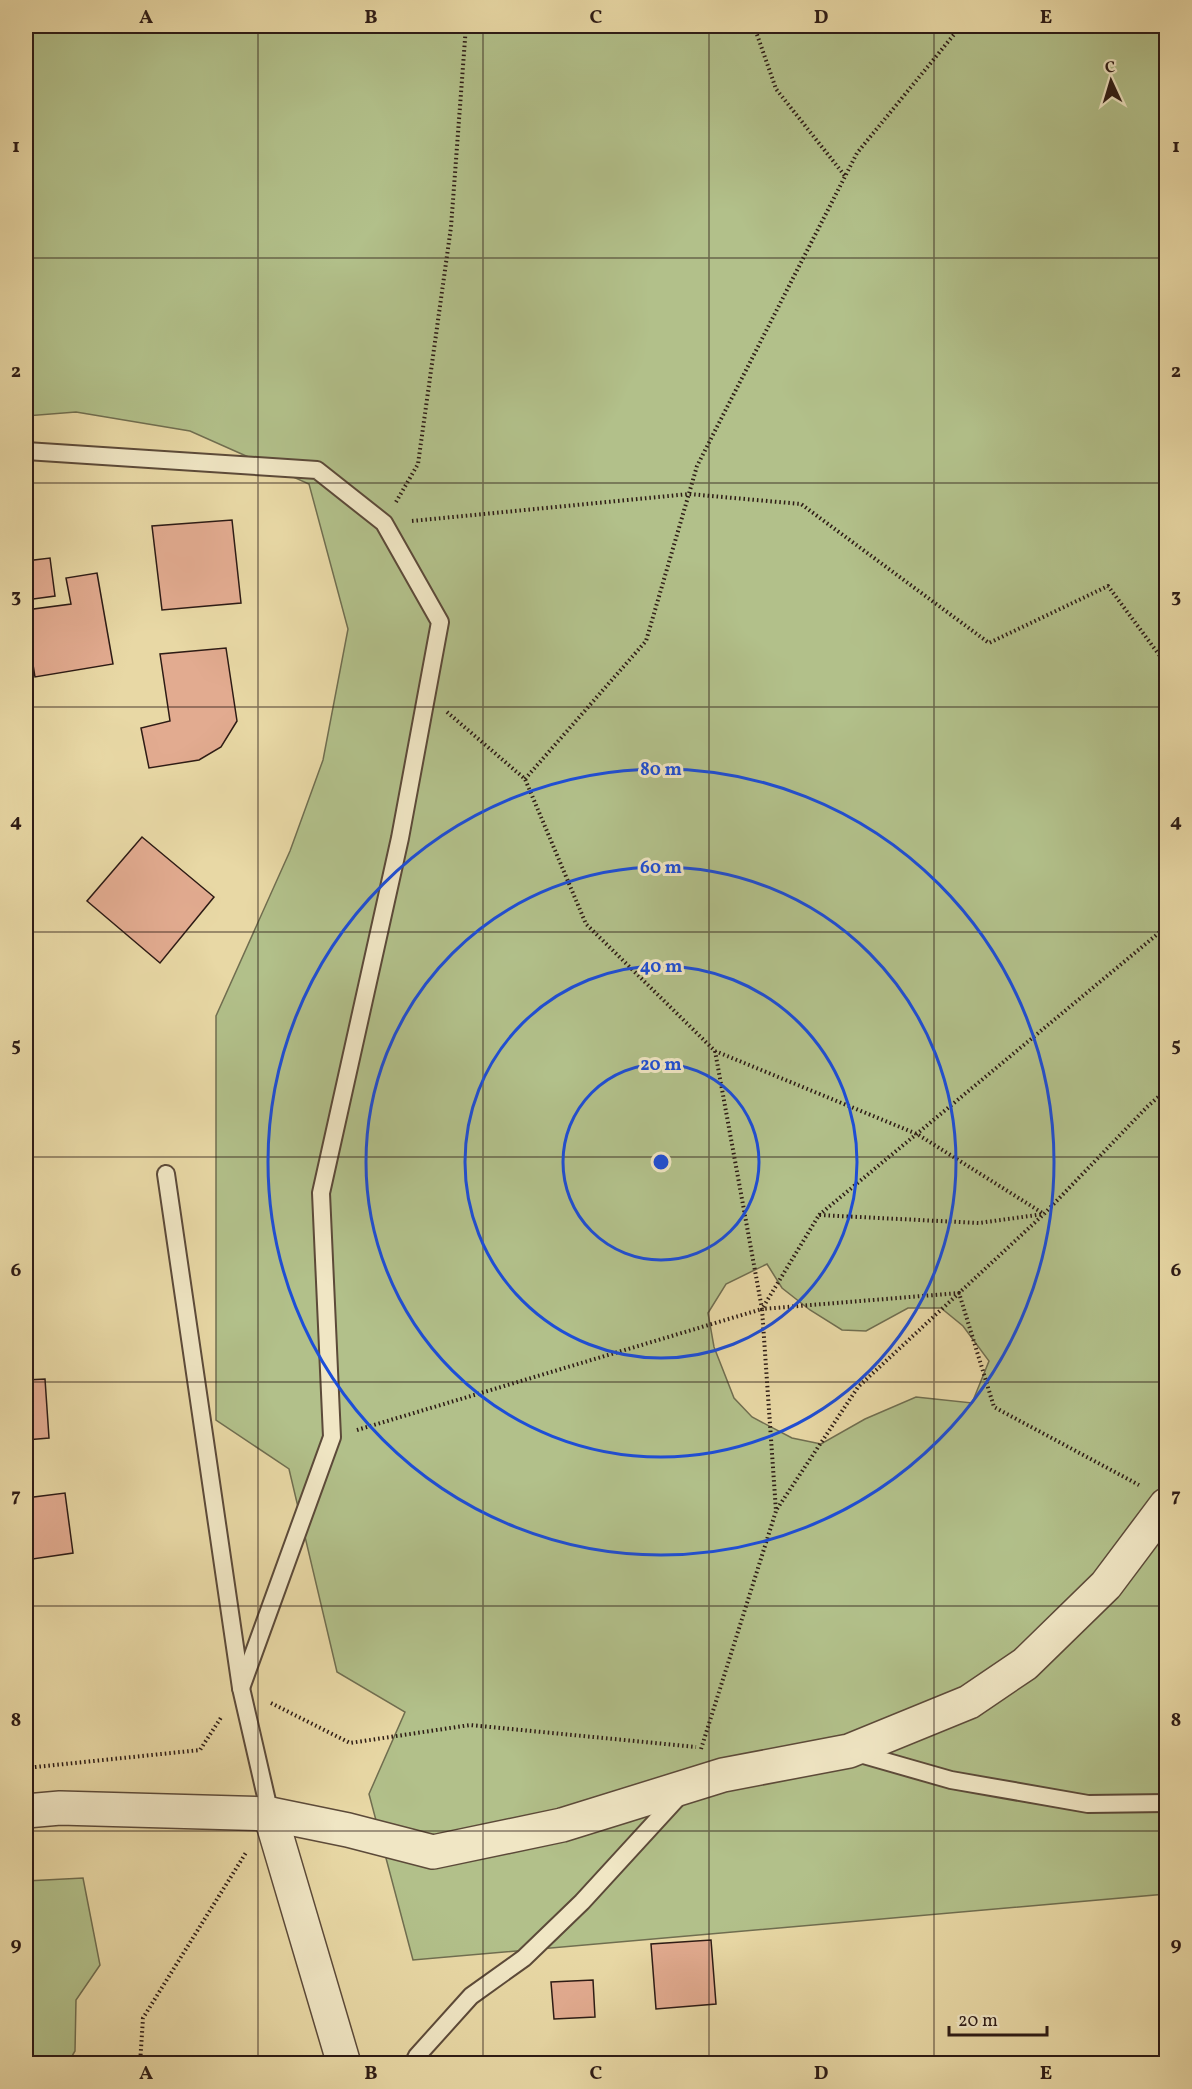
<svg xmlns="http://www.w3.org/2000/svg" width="1192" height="2089" viewBox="0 0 1192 2089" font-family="Vollkorn,serif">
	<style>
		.green { fill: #b2c08a; stroke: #706e50; stroke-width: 1.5; fill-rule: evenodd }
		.building { fill: #e2ab90; stroke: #2d1b15; stroke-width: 1.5 }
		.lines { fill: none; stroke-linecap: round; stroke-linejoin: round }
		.lane-casing { stroke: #5c4a39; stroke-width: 20 }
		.street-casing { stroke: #5c4a39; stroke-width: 36 }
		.path { stroke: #2d1b15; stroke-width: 4; stroke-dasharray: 1.5 3; stroke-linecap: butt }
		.lane { stroke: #f0e6c4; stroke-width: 16 }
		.street { stroke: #f0e6c4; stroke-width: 33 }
		.grid { fill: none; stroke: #2d1b15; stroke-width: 1.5; stroke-opacity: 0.55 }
		.ring { fill: none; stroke: #1d4ed8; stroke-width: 3 }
		.centre { fill: #1d4ed8; stroke: #f0e6c4; stroke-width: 3 }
		.ring-label { font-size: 18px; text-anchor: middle; font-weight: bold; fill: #1d4ed8; stroke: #f0e6c4; stroke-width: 6; stroke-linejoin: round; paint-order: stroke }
		.neatline { fill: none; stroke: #2d1b15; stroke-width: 2 }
		.grid-label { font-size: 20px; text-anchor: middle; font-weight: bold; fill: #2d1b15 }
	</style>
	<rect width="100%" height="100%" fill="#e8d8a5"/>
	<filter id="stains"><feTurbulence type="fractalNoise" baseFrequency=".00333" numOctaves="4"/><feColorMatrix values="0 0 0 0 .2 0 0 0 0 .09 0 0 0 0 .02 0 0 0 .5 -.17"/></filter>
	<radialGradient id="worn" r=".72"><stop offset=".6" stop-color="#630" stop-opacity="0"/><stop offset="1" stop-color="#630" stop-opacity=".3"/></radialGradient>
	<!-- green -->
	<g class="green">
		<path d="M26,26h1140v1868l-753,66 -44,-166 36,-82 -68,-40 -48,-203 -73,-49v-404l74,-165 33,-91 25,-131 -39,-145 -119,-53 -114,-19 -50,4zM767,1264l15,24 28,22 32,20 24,1 42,-23h33l22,18 26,35 -17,42 -56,-6 -51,22 -44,25 -29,-6 -40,-21 -18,-19 -20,-51 -6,-34 18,-29z"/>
		<path d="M83,1878l17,87 -24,35 -1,51 -7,12h-42v-182z"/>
	</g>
	<!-- building -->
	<g class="building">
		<path d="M232,520l9,83 -79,7 -10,-84z"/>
		<path d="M50,558l5,38 -29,4v-39z"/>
		<path d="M97,573l16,91 -78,13 -9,-56v-11l45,-6 -5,-26z"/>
		<path d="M226,648l11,73 -16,26 -22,13 -50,8 -8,-40 29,-7 -10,-67z"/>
		<path d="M142,837l72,60 -54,66 -73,-62z"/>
		<path d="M45,1379l4,59 -23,2v-60z"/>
		<path d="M65,1493l8,60 -47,7v-62z"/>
		<path d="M711,1940l5,64 -60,5 -5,-65z"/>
		<path d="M593,1980l2,37 -41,2 -3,-37z"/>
	</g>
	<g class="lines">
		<defs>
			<g id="lane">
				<path d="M26,451l291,19 67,53 56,99 -40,216 -79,355 11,244 -91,251"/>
				<path d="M166,1174l75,514 29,126"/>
				<path d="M853,1752l98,28 137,24 78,-1"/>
				<path d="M413,2064l4,-8 54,-60 53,-38 58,-56 99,-108"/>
			</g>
			<g id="street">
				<path d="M26,1811l34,-3 210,6 78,16 85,22 129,-27 161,-50 126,-24 120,-49 56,-38 81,-79 60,-80"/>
				<path d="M270,1814l74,250"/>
			</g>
		</defs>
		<!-- lane casing -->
		<use href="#lane" class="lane-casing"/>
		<!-- street casing -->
		<use href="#street" class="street-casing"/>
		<!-- path -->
		<g class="path">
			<path d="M754,26l22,63 69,87"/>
			<path d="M396,502l22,-38 33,-237 15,-201"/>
			<path d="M412,521l277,-27 112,10 188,139 119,-57 58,78"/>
			<path d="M447,712l78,67 61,145 129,127 202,83 127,80"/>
			<path d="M525,779l121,-138 51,-175 160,-313 104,-127"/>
			<path d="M715,1051l47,258 197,-16 35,114 145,78"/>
			<path d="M819,1215l347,-288"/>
			<path d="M357,1430l405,-121"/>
			<path d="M777,1509l81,-122 186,-173 104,-108 18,-16"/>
			<path d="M271,1703l79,40 120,-18 226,22"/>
			<path d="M701,1749l75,-238 -14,-202 57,-94 160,8 65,-9"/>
			<path d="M26,1768l174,-18 22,-34"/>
			<path d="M140,2064l3,-46 104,-167"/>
		</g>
		<!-- lane -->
		<use href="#lane" class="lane"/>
		<!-- street -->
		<use href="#street" class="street"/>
	</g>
	<!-- grid -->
	<path class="grid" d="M258,26v2038M483,26v2038M709,26v2038M934,26v2038M26,258h1140M26,483h1140M26,707h1140M26,932h1140M26,1157h1140M26,1382h1140M26,1606h1140M26,1831h1140"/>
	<!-- distance rings -->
	<g class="ring">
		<circle cx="661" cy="1162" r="98"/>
		<circle cx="661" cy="1162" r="196"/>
		<circle cx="661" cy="1162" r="295"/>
		<circle cx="661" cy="1162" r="393"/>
	</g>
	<circle cx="661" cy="1162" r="9" class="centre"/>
	<g class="ring-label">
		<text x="661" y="775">80 m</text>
		<text x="661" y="873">60 m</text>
		<text x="661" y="972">40 m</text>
		<text x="661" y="1070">20 m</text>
	</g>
	<!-- margin -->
	<rect width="1192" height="2089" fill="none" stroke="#e8d8a5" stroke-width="66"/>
	<!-- north arrow -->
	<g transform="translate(1111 81) rotate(356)" stroke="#f0e6c4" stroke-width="4.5" paint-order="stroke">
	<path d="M0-4.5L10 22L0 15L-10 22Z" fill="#2d1b15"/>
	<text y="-9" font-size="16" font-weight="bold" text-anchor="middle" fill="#2d1b15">С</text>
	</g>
	<!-- scale -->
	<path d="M949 2026v9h98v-9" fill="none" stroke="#2d1b15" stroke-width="3"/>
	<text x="958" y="2026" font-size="18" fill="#2d1b15" stroke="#f0e6c4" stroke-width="4.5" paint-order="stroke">20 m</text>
	<rect x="33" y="33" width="1126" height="2023" class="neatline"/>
	<g class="grid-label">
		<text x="146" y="23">A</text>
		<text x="371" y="23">B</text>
		<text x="596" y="23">C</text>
		<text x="821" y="23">D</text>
		<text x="1046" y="23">E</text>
		<text x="16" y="152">1</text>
		<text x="1176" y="152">1</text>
		<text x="16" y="377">2</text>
		<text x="1176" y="377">2</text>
		<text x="16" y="602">3</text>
		<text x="1176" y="602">3</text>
		<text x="16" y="827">4</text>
		<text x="1176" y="827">4</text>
		<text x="16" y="1051">5</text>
		<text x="1176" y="1051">5</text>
		<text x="16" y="1276">6</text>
		<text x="1176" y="1276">6</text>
		<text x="16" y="1501">7</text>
		<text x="1176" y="1501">7</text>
		<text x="16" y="1726">8</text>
		<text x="1176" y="1726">8</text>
		<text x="16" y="1950">9</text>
		<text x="1176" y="1950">9</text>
		<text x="146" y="2079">A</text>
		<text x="371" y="2079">B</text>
		<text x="596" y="2079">C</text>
		<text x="821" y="2079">D</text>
		<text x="1046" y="2079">E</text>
	</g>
	<rect width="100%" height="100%" filter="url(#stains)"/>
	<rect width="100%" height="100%" fill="url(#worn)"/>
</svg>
